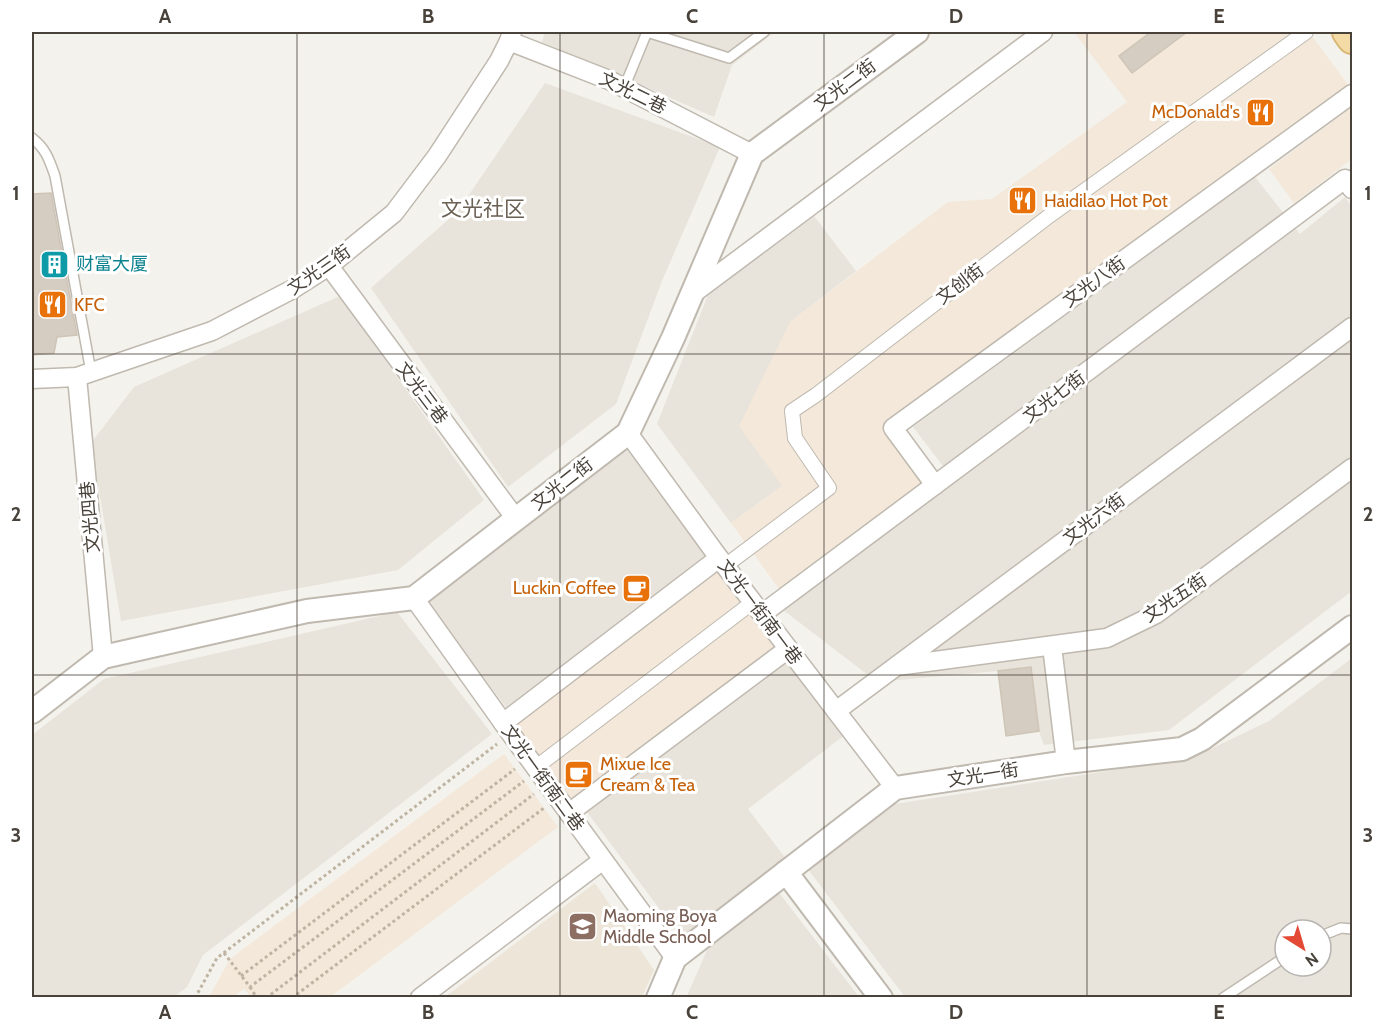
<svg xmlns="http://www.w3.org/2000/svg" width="1384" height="1029" viewBox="0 0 1384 1029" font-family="Cabin,'Noto Sans SC',sans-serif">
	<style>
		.residential { fill: #e8e3db; fill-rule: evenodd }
		.commercial { fill: #f3e8da }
		.education { fill: #ece5d8 }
		.building { fill: #d5cdc2; stroke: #cfc5b6; stroke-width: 1.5 }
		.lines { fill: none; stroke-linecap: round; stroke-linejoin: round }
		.service-casing { stroke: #bfb9af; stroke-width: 12 }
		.pedestrian-casing { stroke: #bfb9af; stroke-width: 16 }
		.minor-casing { stroke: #bfb9af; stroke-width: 21 }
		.tertiary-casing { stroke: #bfb9af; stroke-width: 26 }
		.primary-casing { stroke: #d8b876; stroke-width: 32 }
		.path { stroke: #bfb4a2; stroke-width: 3; stroke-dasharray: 3 3; stroke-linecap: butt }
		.service { stroke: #fff; stroke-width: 9 }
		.pedestrian { stroke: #fff; stroke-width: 14 }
		.minor { stroke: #fff; stroke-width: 18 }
		.tertiary { stroke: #fff; stroke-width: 22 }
		.primary { stroke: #f4dba5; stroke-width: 28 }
		.grid { fill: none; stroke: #48423a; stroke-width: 1.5; stroke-opacity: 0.55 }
		.labels { text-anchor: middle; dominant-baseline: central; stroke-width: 6; stroke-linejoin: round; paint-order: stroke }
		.street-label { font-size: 18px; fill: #48423a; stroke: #fff }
		.food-label { font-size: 18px; fill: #c56008; stroke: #fff; text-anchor: start }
		.culture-label { font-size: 18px; fill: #0d838f; stroke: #fff; text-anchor: start }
		.education-label { font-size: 18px; fill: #785e54; stroke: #fff; text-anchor: start }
		.quarter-label { font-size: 21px; fill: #6a6053; stroke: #fff }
		.neatline { fill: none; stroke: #48423a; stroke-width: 2 }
		.grid-label { font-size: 20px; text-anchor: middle; font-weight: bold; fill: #48423a }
	</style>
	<rect width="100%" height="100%" fill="#f4f2ec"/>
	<!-- residential -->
	<g class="residential">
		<path d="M545,32h230l-43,33 -18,52 -172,-75z"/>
		<path d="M545,83l175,64 -58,134 -46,123 -108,83 -137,-199 87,-77z"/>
		<path d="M1255,177l45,57 45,-37 7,10v384l-183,139 -125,15 -5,-14 -9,-64 -32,4 -121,11 -99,-76 172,-131 -37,-48z"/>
		<path d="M814,216l42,55 -66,51 -8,164 -51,37 -74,-99 51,-129z"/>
		<path d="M340,296l144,204 -86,70 -277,51 -30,-178 43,-56z"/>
		<path d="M626,449l83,109 -200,153 -83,-109z"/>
		<path d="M397,612l95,122 -289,221 -16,32 -13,10h-142v-262l72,-56z"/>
		<path d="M1352,658v339h-447l-98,-129 81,-63 304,-47 77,-37zM1285,930h36v36h-36z"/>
		<path d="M789,659l57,75 -98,75 39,51 -105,79 -95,-127z"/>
		<path d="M777,890l82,107 -173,1 25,-57z"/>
	</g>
	<!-- commercial -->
	<g class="commercial">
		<path d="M1074,32h235l43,58 -459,338 42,57 -150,112 -54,-74 51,-37 -43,-60 51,-104 158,-120 44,-3 135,-97z"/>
		<path d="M1352,107v52l-58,44 -25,-34z"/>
		<path d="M719,558l69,91 -219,164 -66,-90z"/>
		<path d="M504,754l54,73 -228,170h-79l-7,-8 -12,8h-23l21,-38z"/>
	</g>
	<!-- education -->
	<path class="education" d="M595,883l59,87 -12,27h-197z"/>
	<!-- building -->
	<g class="building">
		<path d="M1151,32h36l-55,41 -13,-17z"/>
		<path d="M51,193l26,142 -20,2 -3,16 -22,2v-161z"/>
		<path d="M1031,667l8,64 -33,5 -8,-65z"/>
	</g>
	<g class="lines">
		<defs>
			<g id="service">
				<path d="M624,88l23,-56 82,26 35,-26"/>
				<path d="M32,138c14,11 17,21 23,38l36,196"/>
				<path d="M1321,936l20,-8 11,1"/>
				<path d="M1223,998l62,-41"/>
			</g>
			<g id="pedestrian">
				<path d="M725,566l104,-78 -34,-50 -3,-27 24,-16 233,-179 257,-184"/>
				<path d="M535,768l218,-166"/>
			</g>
			<g id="minor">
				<path d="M509,41l100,39 143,74"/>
				<path d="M329,266l187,253"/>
				<path d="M691,295l352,-263"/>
				<path d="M77,377l26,280"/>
				<path d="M32,379l45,-2 135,-46 81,-42 36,-23 65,-53 43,-57 62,-95 10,-20 3,-9"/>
				<path d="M628,433l91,125 176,230"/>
				<path d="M935,485l-42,-57 459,-334"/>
				<path d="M414,598l97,136 164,224"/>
				<path d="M762,614l583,-435 7,10"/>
				<path d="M1052,646l14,116"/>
				<path d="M897,666l210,-28 49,-24 196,-146"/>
				<path d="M836,711l516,-384"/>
				<path d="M503,723l216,-165"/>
				<path d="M569,813l219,-164"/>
				<path d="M420,998l183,-138"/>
			</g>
			<g id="tertiary">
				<path d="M32,712l71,-55 204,-46 107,-13 102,-79 112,-86 45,-95 79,-184 165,-122"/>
				<path d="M786,872l95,126"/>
				<path d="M658,998l17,-40 220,-170 171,-26 116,-13 20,-10 150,-112"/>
			</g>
			<path id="primary" d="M1347,32l5,7"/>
		</defs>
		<!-- service casing -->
		<use href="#service" class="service-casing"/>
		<!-- pedestrian casing -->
		<use href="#pedestrian" class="pedestrian-casing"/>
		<!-- minor casing -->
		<use href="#minor" class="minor-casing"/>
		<!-- tertiary casing -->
		<use href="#tertiary" class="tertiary-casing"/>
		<!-- primary casing -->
		<use href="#primary" class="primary-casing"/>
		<!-- path -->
		<g class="path">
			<path d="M224,953l26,34 274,-206"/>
			<path d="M241,976l274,-207"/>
			<path d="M250,987l7,11"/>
			<path d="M195,998l22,-40 280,-214"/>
			<path d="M266,998l268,-204"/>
			<path d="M292,998l252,-190"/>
		</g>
		<!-- service -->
		<use href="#service" class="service"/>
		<!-- pedestrian -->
		<use href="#pedestrian" class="pedestrian"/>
		<!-- minor -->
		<use href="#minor" class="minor"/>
		<!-- tertiary -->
		<use href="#tertiary" class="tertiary"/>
		<!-- primary -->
		<use href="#primary" class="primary"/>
	</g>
	<!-- grid -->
	<path class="grid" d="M297,32v966M560,32v966M824,32v966M1087,32v966M32,354h1320M32,675h1320"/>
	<!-- icons -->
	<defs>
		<symbol id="restaurant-square" viewBox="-11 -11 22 22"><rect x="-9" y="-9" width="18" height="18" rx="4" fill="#e8710a" stroke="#fff"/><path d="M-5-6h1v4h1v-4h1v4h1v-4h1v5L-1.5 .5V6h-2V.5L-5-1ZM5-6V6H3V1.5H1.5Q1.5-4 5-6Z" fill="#fff"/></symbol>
		<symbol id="building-square" viewBox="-11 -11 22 22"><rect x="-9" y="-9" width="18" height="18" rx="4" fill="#0f9aa8" stroke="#fff"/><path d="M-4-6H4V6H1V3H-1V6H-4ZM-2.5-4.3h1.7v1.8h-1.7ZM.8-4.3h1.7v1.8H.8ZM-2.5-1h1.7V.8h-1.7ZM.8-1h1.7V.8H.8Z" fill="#fff"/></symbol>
		<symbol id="cafe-square" viewBox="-11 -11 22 22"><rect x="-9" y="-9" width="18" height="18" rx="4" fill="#e8710a" stroke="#fff"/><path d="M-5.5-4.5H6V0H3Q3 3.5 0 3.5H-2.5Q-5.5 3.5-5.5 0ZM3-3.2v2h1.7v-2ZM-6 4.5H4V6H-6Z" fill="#fff"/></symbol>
		<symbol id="school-square" viewBox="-11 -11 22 22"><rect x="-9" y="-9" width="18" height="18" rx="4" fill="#8d6e63" stroke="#fff"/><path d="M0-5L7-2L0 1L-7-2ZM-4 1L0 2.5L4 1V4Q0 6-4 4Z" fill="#fff"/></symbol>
	</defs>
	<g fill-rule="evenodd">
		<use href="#restaurant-square" x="1244" y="96" width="33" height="33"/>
		<use href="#restaurant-square" x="1006" y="184" width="33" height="33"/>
		<use href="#building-square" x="38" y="248" width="33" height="33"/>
		<use href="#restaurant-square" x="36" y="288" width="33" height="33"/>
		<use href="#cafe-square" x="620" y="572" width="33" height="33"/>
		<use href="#cafe-square" x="562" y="758" width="33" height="33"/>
		<use href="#school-square" x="566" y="910" width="33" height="33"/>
	</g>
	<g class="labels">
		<!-- street labels -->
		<g class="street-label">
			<text transform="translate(845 85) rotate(-37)">文光二街</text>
			<text transform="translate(633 93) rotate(26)">文光二巷</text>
			<text transform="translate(319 270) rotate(-35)">文光三街</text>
			<text transform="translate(1094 282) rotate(-36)">文光八街</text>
			<text transform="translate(960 284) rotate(-37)">文创街</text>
			<text transform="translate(422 393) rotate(53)">文光三巷</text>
			<text transform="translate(1054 397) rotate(-37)">文光七街</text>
			<text transform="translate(562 484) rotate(-38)">文光二街</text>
			<text transform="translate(90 517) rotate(-95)">文光四巷</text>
			<text transform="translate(1094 519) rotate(-37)">文光六街</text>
			<text transform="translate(1175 598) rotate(-34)">文光五街</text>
			<text transform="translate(760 612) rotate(53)">文光一街南一巷</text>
			<text transform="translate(983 775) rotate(-9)">文光一街</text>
			<text transform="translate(543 778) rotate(54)">文光一街南二巷</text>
		</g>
		<!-- food labels -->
		<g class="food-label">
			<text x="1240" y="112" text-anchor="end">McDonald's</text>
			<text x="1044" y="201">Haidilao Hot Pot</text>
			<text x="74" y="305">KFC</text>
			<text x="616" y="588" text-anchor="end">Luckin Coffee</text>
			<text x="600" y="764">Mixue Ice<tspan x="600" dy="21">Cream &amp; Tea</tspan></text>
		</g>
		<!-- culture labels -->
		<g class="culture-label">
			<text x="76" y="264">财富大厦</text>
		</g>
		<!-- education labels -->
		<g class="education-label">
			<text x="603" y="916">Maoming Boya<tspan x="603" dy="21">Middle School</tspan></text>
		</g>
		<!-- quarter labels -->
		<g class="quarter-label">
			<text x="483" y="208">文光社区</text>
		</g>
	</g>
	<!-- border -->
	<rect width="1384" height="1029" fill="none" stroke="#ffffff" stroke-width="66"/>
	<!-- north arrow -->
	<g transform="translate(1303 948) rotate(143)"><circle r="28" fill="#ffffff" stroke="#b6b3b0" stroke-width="1.5"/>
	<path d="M0-4.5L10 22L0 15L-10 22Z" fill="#e34934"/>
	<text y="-9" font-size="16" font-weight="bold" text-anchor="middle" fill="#48423a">N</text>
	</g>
	<rect x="33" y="33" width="1318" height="963" class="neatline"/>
	<g class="grid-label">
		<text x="165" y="23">A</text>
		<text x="428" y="23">B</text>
		<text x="692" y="23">C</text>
		<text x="956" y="23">D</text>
		<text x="1219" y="23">E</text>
		<text x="16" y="200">1</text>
		<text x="1368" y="200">1</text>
		<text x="16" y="521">2</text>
		<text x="1368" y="521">2</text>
		<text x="16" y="842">3</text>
		<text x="1368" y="842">3</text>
		<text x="165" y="1019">A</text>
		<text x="428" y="1019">B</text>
		<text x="692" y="1019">C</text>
		<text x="956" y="1019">D</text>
		<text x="1219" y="1019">E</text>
	</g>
</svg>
